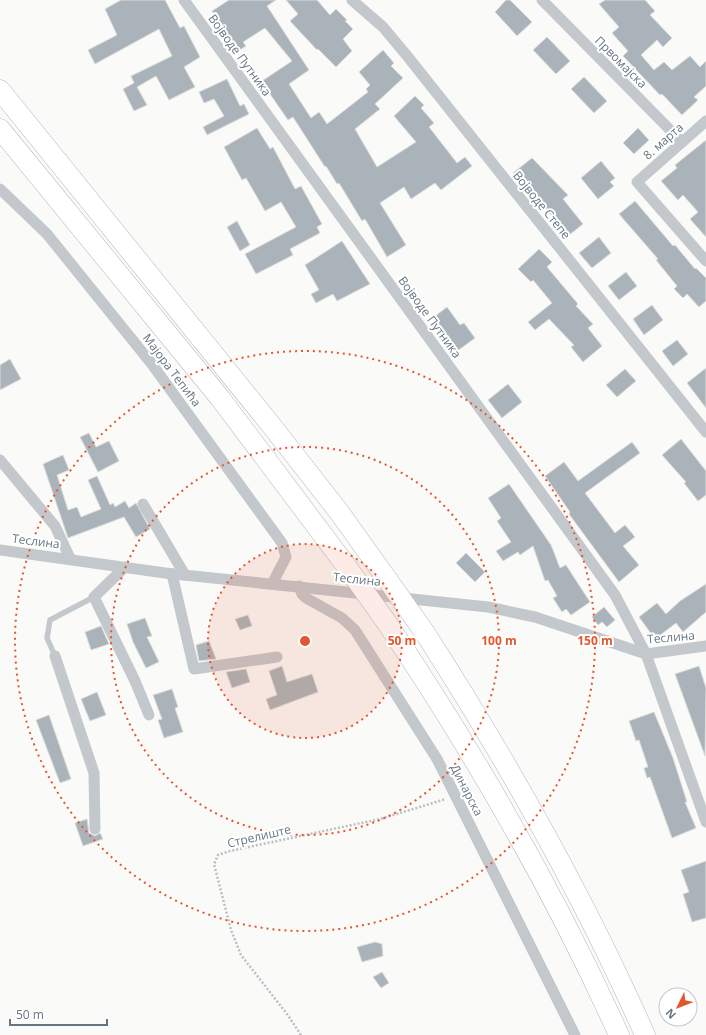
<svg xmlns="http://www.w3.org/2000/svg" width="706" height="1035" viewBox="0 0 706 1035" font-family="'Open Sans',sans-serif">
	<style>
		.building { fill: #aab3b9; stroke: #dcdcda }
		.lines { fill: none; stroke-linecap: round; stroke-linejoin: round }
		.highway-casing { stroke: #b4b9bd; stroke-width: 21 }
		.path { stroke: #bbbfc2; stroke-width: 2.5; stroke-dasharray: 2 2; stroke-linecap: butt }
		.lane { stroke: #c3c8cc; stroke-width: 5.5 }
		.street { stroke: #c3c8cc; stroke-width: 11 }
		.highway { stroke: #fff; stroke-width: 20 }
		.highway-bridge-casing { stroke: #b4b9bd; stroke-width: 21; stroke-linecap: butt }
		.highway-bridge { stroke: #fff; stroke-width: 20 }
		.ring { fill: none; stroke: #e4572e; stroke-width: 2; stroke-dasharray: 2 4 }
		.labels { text-anchor: middle; dominant-baseline: central; stroke-width: 4; stroke-linejoin: round; paint-order: stroke }
		.street-label { font-size: 12px; fill: #657683; stroke: #fff }
		.centre { fill: #e4572e; stroke: #fff; stroke-width: 2 }
		.ring-label { font-size: 12px; text-anchor: middle; font-weight: bold; fill: #e4572e; stroke: #fff; stroke-width: 4; stroke-linejoin: round; paint-order: stroke }
	</style>
	<rect width="100%" height="100%" fill="#fafaf8"/>
	<!-- building -->
	<g class="building">
		<path d="M121,0h44l15,28 4,-2 16,31 -16,10 11,20 -26,13 -13,-24 -19,11 10,18 -13,6 -11,-22 11,-6 -3,-7 41,-20 -13,-27 -64,35 -7,-14 29,-15 -12,-26z"/>
		<path d="M229,0h47l-9,6 42,64 -20,14 22,34 8,-6 8,12 41,-32 -2,-3 4,-4 -11,-13 24,-22 11,13 -3,3 12,12 -28,26 5,5 -25,20 22,38 39,-25 -22,-26 21,-20 9,9 -3,3 13,15 -5,4 28,36 8,-6 7,9 -31,24 -6,-7 -24,16 -7,-12 -24,16 26,42 -19,12 -22,-38 -3,2 -23,-38 -2,1 -11,-18 -1,1 -32,-50 -5,3 -18,-26 -3,2 -8,-13 33,-22 -27,-33 -22,14 3,4 -11,7 -10,-15 3,-2 -16,-25z"/>
		<path d="M286,0h31l13,15 6,-6 11,11 -2,1 8,8 -10,10 9,12 -16,16 -18,-18 -1,1 -27,-29 8,-7z"/>
		<path d="M506,0h4l22,22 -15,14 -22,-24z"/>
		<path d="M605,0h40l10,11 -5,4 22,23 -9,9 -6,-7 -16,15 13,15 10,-8 8,8 18,-14 10,11 6,-6v25l-12,11 4,3 -16,15 -20,-21 -2,1 -37,-39 5,-5 -16,-18 7,-6 -20,-23z"/>
		<path d="M547,37l23,24 -14,13 -23,-24z"/>
		<path d="M584,77l23,24 -13,12 -23,-24z"/>
		<path d="M227,79l13,27 4,-2 5,10 -42,21 -4,-8 21,-11 -10,-17 -10,4 -5,-11z"/>
		<path d="M257,128l13,21 3,-2 22,42 6,-3 21,38 -5,3 3,6 -30,16 3,6 -37,19 -11,-20 51,-27 -15,-25 -16,9 -19,-33 -4,2 -18,-33z"/>
		<path d="M638,128l11,12 -15,14 -11,-11z"/>
		<path d="M706,140v97l-16,-18 8,-7 -15,-17 -5,5 -17,-19 16,-13 -2,-3z"/>
		<path d="M532,158l36,37 -5,4 20,25 -15,12 -43,-53 -2,2 -10,-12z"/>
		<path d="M601,161l14,17 -5,4 4,4 -16,13 -17,-21z"/>
		<path d="M635,201l38,45 2,-1 20,24 1,-1 10,10v23l-7,6 -12,-13 -4,4 -9,-9 3,-3 -21,-26 2,-1 -39,-45z"/>
		<path d="M237,221l13,24 -10,6 -13,-24z"/>
		<path d="M599,237l12,16 -19,15 -13,-15z"/>
		<path d="M342,241l28,43 -33,17 -4,-7 -17,9 -5,-9 8,-4 -14,-25z"/>
		<path d="M539,249l13,13 -5,5 31,37 -2,2 17,18 -5,4 14,18 -19,16 -12,-15 3,-2 -25,-26 -14,11 -7,-8 24,-19 -19,-23 -2,2 -13,-13z"/>
		<path d="M626,272l11,14 -18,14 -11,-14z"/>
		<path d="M652,305l11,15 -19,15 -11,-16z"/>
		<path d="M447,307l13,18 4,-2 11,15 -19,14 -11,-15 2,-1 -13,-19z"/>
		<path d="M677,340l11,14 -15,12 -11,-15z"/>
		<path d="M10,359l11,20 -21,11v-25z"/>
		<path d="M706,368v40l-19,-25z"/>
		<path d="M625,369l11,12 -19,16 -11,-12z"/>
		<path d="M508,384l14,18 -20,16 -14,-18z"/>
		<path d="M89,433l7,14 13,-6 10,20 -21,11 -18,-35z"/>
		<path d="M681,439l25,32v24l-8,6 -14,-18 2,-1 -24,-27z"/>
		<path d="M632,442l8,11 -55,40 30,40 10,-8 10,12 -12,9 16,19 -20,17 -50,-68 1,-2 -25,-36 19,-14 14,19z"/>
		<path d="M63,455l6,15 -12,5 11,35 9,-3 4,10 20,-8 -13,-29 9,-4 13,29 3,-2 2,4 10,-6 4,7 7,-5 14,26 -14,8 -12,-20 -56,21 -25,-74z"/>
		<path d="M509,484l42,61 9,23 6,-3 24,37 -19,13 -5,-6 -4,3 -9,-14 4,-2 -9,-16 -3,1 -12,-35 -13,9 -2,-3 -15,9 -7,-10 15,-9 -14,-21 4,-3 -13,-20z"/>
		<path d="M466,553l19,19 -10,10 -19,-19z"/>
		<path d="M706,584v28l-23,20 -7,-9 -21,16 -16,-22 18,-14 9,11 14,-13z"/>
		<path d="M604,607l11,13 -8,7 -5,-5 -4,3 -6,-8z"/>
		<path d="M248,615l4,11 -12,4 -5,-11z"/>
		<path d="M145,618l7,18 -5,1 12,25 -13,6 -13,-26 -6,-18z"/>
		<path d="M101,626l8,18 -18,6 -6,-18z"/>
		<path d="M209,641l7,18 -17,2 -3,-16z"/>
		<path d="M282,666l5,16 25,-8 6,18 -48,18 -4,-11 11,-4 -8,-24z"/>
		<path d="M699,666l7,22 -1,68 -30,-82z"/>
		<path d="M246,669l4,13 -18,6 -6,-16z"/>
		<path d="M172,689l6,18 -3,1 8,24 -19,6 -6,-18 4,-1 -9,-24z"/>
		<path d="M97,692l9,23 -16,6 -9,-22z"/>
		<path d="M654,712l19,46 14,44h-2l11,26 -24,10 -22,-61 -3,1 -3,-10 4,-1 -9,-27 -3,1 -7,-20z"/>
		<path d="M49,715l22,64 -11,4 -24,-63z"/>
		<path d="M87,819l2,14 6,3 5,-3 3,6 -20,7 -8,-23z"/>
		<path d="M706,861v57l-14,4 -9,-28 6,-2 -8,-22z"/>
		<path d="M375,942l7,2 1,12 -21,6 -5,-15z"/>
		<path d="M382,972l7,11 -8,5 -8,-11z"/>
	</g>
	<g class="lines">
		<defs>
			<g id="highway">
				<path d="M0,90l271,335 68,87 48,67"/>
				<path d="M0,129l220,269 127,169"/>
				<path d="M387,623c88,131 167,268 232,412"/>
				<path d="M425,633c83,129 158,262 220,402"/>
			</g>
		</defs>
		<!-- highway casing -->
		<use href="#highway" class="highway-casing"/>
		<!-- path -->
		<path class="path" d="M301,1035l-14,-21 -46,-59 -10,-25 -17,-66 4,-9 12,-4 150,-32 66,-20"/>
		<!-- lane -->
		<path class="lane" d="M55,656l-8,-18 3,-18 44,-23"/>
		<!-- street -->
		<g class="street">
			<path d="M184,0l431,595 31,59 60,168"/>
			<path d="M352,0l31,27 25,30 298,375"/>
			<path d="M542,0l140,142"/>
			<path d="M706,121l-69,61 69,79"/>
			<path d="M0,189l47,45 104,129 131,180 4,14 -14,27"/>
			<path d="M0,460l55,66 15,32"/>
			<path d="M143,504l42,71"/>
			<path d="M0,550l165,23 323,34 47,10 111,37 60,-8"/>
			<path d="M125,567l-31,30 41,84 14,34"/>
			<path d="M172,574l22,95 83,-12"/>
			<path d="M299,586l3,8 4,4 36,20 13,12 82,129 138,276"/>
			<path d="M55,656l39,117 1,56"/>
		</g>
		<!-- highway -->
		<use href="#highway" class="highway"/>
		<defs>
			<g id="highway-bridge">
				<path d="M347,567l40,56"/>
				<path d="M387,579l38,54"/>
			</g>
		</defs>
		<!-- highway-bridge casing -->
		<use href="#highway-bridge" class="highway-bridge-casing"/>
		<!-- highway-bridge -->
		<use href="#highway-bridge" class="highway-bridge"/>
	</g>
	<!-- distance rings -->
	<circle cx="305" cy="641" r="97" fill="#e4572e" fill-opacity=".12"/>
	<g class="ring">
		<circle cx="305" cy="641" r="97"/>
		<circle cx="305" cy="641" r="194"/>
		<circle cx="305" cy="641" r="290"/>
	</g>
	<g class="labels">
		<!-- street labels -->
		<g class="street-label">
			<text transform="translate(240 55) rotate(54)">Војводе Путника</text>
			<text transform="translate(621 62) rotate(45)">Првомајска</text>
			<text transform="translate(663 141) rotate(-41)">8. марта</text>
			<text transform="translate(542 205) rotate(51)">Војводе Степе</text>
			<text transform="translate(430 317) rotate(54)">Војводе Путника</text>
			<text transform="translate(172 370) rotate(53)">Мајора Тепића</text>
			<text transform="translate(36 541) rotate(7)">Теслина</text>
			<text transform="translate(357 579) rotate(6)">Теслина</text>
			<text transform="translate(671 637) rotate(-5)">Теслина</text>
			<text transform="translate(467 790) rotate(63)">Динарска</text>
			<text transform="translate(259 836) rotate(-13)">Стрелиште</text>
		</g>
	</g>
	<circle cx="305" cy="641" r="6" class="centre"/>
	<g class="ring-label">
		<text x="402" y="645">50 m</text>
		<text x="499" y="645">100 m</text>
		<text x="595" y="645">150 m</text>
	</g>
	<!-- north arrow -->
	<g transform="translate(678 1007) rotate(227)"><circle r="19" fill="#ffffff" stroke="#c1c8cd"/>
	<path d="M0-3L7 15L0 10L-7 15Z" fill="#e4572e"/>
	<text y="-6" font-size="11" font-weight="bold" text-anchor="middle" fill="#657683">N</text>
	</g>
	<!-- scale -->
	<path d="M10 1019v6h97v-6" fill="none" stroke="#657683" stroke-width="2"/>
	<text x="16" y="1019" font-size="12" fill="#657683" stroke="#ffffff" stroke-width="3" paint-order="stroke">50 m</text>
</svg>
